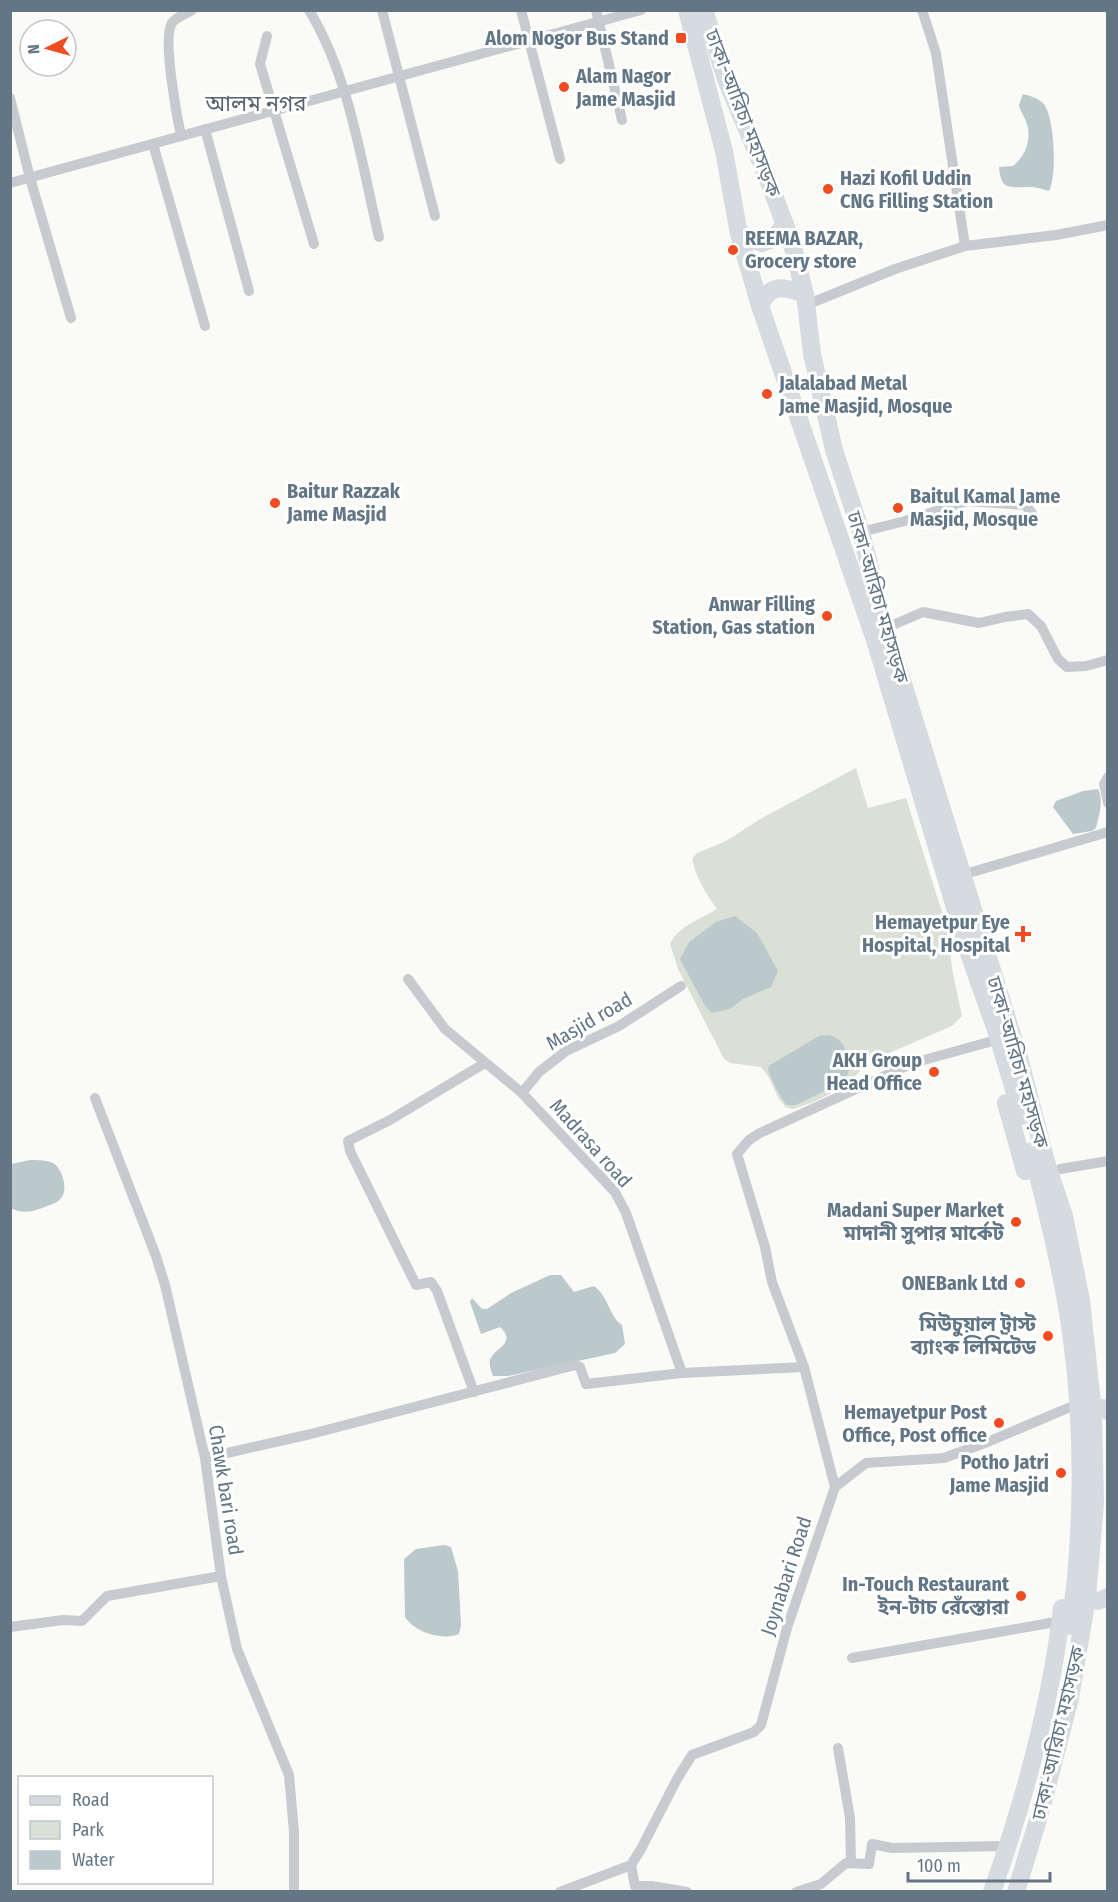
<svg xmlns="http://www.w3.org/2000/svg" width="1118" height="1902" viewBox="0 0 1118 1902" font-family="'Fira Sans Condensed','Noto Sans Bengali',sans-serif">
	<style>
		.green { fill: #dae0d6 }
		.water { fill: #bbc9cc }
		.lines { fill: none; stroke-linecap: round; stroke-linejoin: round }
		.minor { stroke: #c7cbcf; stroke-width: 10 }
		.primary { stroke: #d6dbdf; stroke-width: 18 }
		.trunk { stroke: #d6dbdf; stroke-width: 18 }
		.poi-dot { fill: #f04b21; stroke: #fff; stroke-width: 2 }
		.labels { text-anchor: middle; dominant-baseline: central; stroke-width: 6; stroke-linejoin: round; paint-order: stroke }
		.poi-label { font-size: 20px; font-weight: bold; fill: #627685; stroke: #fff; text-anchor: end }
		.street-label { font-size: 20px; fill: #627685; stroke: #fff }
		.quarter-label { font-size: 22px; fill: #55646f; stroke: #fff }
	</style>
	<rect width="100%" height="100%" fill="#fafaf7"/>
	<!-- green -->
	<path class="green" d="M856,768l12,40 38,-10 42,133 4,38 10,47 -10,10 -84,36 -18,20 -12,8 -22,11 -23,8 -7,-2 -7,-8 -11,-23 -7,-9 -31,-4 -6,-4 -46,-90 -8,-25c8,-18 31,-25 47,-35 -11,-15 -21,-31 -25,-50l5,-6 29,-12 36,-23z"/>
	<!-- water -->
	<g class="water">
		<path d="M1023,94c8,2 15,4 21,10 11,16 13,71 5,87 -7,-2 -13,-4 -20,-4 -20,0 -28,4 -30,-20l14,-1c14,-11 20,-31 12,-47 -2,-5 -5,-8 -6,-14z"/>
		<path d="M1098,789c6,12 1,26 -2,39l-4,3 -19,3 -20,-27 3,-6 27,-10z"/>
		<path d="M735,916l22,17 21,38 -7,16 -28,12 -13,10 -18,4 -7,-7 -25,-47 9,-17 27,-20z"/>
		<path d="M827,1035c20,1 29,33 16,47l-47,23h-9c-6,-5 -18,-29 -19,-37l2,-3 49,-29z"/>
		<path d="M30,1160c8,0 16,0 23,3 9,5 15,25 9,34 -5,7 -13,8 -20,11 -11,4 -20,6 -31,0v-44z"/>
		<path d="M550,1275h11l13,17 20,-6c15,11 16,32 28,39l3,19 -10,9 -107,23h-15c-2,-5 -5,-13 -2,-18 5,-11 26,-15 9,-31l-19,7 -11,-32 2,-4 10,11h5l24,-16z"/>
		<path d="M444,1545l7,2 7,24 3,54 -2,9c-17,7 -45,-2 -54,-17l-1,-58 12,-10z"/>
	</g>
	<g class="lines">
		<!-- minor -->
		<g class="minor">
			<path d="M309,10c41,68 52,151 70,227"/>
			<path d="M382,10l53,206"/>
			<path d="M521,10l39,149"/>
			<path d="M596,10l26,110"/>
			<path d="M922,10l14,43 29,193"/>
			<path d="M267,36l-7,28 54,180"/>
			<path d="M10,98l20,80 41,140"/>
			<path d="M205,129l44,162"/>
			<path d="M181,136c-4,-19 -19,-99 -9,-113 4,-6 14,-9 20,-13"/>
			<path d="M153,144l52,182"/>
			<path d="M10,183l631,-173"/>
			<path d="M806,305l89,-36 70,-23 91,-11 52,-10"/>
			<path d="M861,532l44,-11 62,-20 58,4 7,8"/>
			<path d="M886,628l37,-16 56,11 26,-6 23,-3 13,12 17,33 9,8 19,-1 22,-6"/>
			<path d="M1108,777l-4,7 4,19"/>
			<path d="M962,875l146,-43"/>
			<path d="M408,979l37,50 77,64 93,99 11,21 56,160"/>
			<path d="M522,1093l17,-21 27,-21 53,-25 62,-40"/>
			<path d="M95,1098l61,158 9,29 40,173 16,118 16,73 52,126 5,57v60"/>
			<path d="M1060,1169l48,-8"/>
			<path d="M474,1392l-37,-101 -6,-9 -15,3 -66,-134 -2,-10 42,-21 95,-57"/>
			<path d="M205,1458l106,-24 264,-69 5,2 6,17 96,-11 122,-6"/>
			<path d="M835,1487l-31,-120 -32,-85 -7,-35 -28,-93 12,-14 11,-7 153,-70 76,-21"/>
			<path d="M10,1627l53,-7 19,1 25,-25 114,-20"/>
			<path d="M852,1658l209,-37"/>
			<path d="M838,1748l12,70 1,45"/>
			<path d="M631,1865l10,-16 36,-70 15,-24 62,-23 7,-7 26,-97 48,-141 31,-24 78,-5 46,-17 78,-33"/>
			<path d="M631,1865l4,21h16l36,6"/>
			<path d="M560,1892l71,-27"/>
			<path d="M796,1892l25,-8 25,-21 23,1 3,-20 20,4 115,-2"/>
		</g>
		<!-- primary -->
		<g class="primary">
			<path d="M1103,1408l5,3"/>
			<path d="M1098,1601l10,-4"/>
		</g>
		<!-- trunk -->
		<g class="trunk">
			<path d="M687,10l37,141 15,83 21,72 115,334 92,308 29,82 26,86"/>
			<path d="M704,10l23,72 39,92 26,70 13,50 7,60 22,96 27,82 21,84 136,438 29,111 17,51 17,84 12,112 2,90 -8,96 -17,100 -30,115 -24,79"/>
			<path d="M739,234l23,9 11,-4 12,-15"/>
			<path d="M760,306c10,-23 23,-20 45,-12"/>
			<path d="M1006,1103l19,68"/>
			<path d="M1032,1151c16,65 33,130 41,197 11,86 10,192 -3,278"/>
			<path d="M992,1892c32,-91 59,-188 70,-284"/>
		</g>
	</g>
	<!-- markers -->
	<g class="poi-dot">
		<rect x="675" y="32" width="12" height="12" rx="3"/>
		<circle cx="564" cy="87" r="6"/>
		<circle cx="828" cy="189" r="6"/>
		<circle cx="733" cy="250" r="6"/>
		<circle cx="767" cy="394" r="6"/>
		<circle cx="275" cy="503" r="6"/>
		<circle cx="898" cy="508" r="6"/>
		<circle cx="827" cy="616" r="6"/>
		<path d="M1020 925h6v6h6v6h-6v6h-6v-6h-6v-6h6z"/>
		<circle cx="934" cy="1072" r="6"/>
		<circle cx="1016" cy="1222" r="6"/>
		<circle cx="1020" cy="1283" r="6"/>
		<circle cx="1048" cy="1336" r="6"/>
		<circle cx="999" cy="1423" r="6"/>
		<circle cx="1061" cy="1473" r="6"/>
		<circle cx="1021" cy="1596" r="6"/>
	</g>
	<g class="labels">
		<!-- poi labels -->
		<g class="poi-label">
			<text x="669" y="38">Alom Nogor Bus Stand</text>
			<text x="576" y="76" text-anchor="start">Alam Nagor<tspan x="576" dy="23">Jame Masjid</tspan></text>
			<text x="840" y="178" text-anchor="start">Hazi Kofil Uddin<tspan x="840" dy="23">CNG Filling Station</tspan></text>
			<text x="745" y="238" text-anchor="start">REEMA BAZAR,<tspan x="745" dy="23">Grocery store</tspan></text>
			<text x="779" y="383" text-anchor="start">Jalalabad Metal<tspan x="779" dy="23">Jame Masjid, Mosque</tspan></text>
			<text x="287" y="491" text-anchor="start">Baitur Razzak<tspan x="287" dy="23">Jame Masjid</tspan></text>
			<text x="910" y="496" text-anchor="start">Baitul Kamal Jame<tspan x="910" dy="23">Masjid, Mosque</tspan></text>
			<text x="815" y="604">Anwar Filling<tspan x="815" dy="23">Station, Gas station</tspan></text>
			<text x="1010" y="922">Hemayetpur Eye<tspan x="1010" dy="23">Hospital, Hospital</tspan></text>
			<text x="922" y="1060">AKH Group<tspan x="922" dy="23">Head Office</tspan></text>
			<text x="1004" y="1210">Madani Super Market<tspan x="1004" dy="23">মাদানী সুপার মার্কেট</tspan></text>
			<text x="1008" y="1283">ONEBank Ltd</text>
			<text x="1036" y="1324">মিউচুয়াল ট্রাস্ট<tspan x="1036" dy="23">ব্যাংক লিমিটেড</tspan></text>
			<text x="987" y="1412">Hemayetpur Post<tspan x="987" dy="23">Office, Post office</tspan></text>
			<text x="1049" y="1462">Potho Jatri<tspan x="1049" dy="23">Jame Masjid</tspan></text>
			<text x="1009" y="1584">In-Touch Restaurant<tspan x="1009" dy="23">ইন-টাচ রেঁস্তোরা</tspan></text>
		</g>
		<!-- street labels -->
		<g class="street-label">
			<text transform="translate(743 113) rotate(69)">ঢাকা-আরিচা মহাসড়ক</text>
			<text transform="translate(878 597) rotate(74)">ঢাকা-আরিচা মহাসড়ক</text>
			<text transform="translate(589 1021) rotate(-30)">Masjid road</text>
			<text transform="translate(1018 1062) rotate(74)">ঢাকা-আরিচা মহাসড়ক</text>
			<text transform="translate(591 1143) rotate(48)">Madrasa road</text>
			<text transform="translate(226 1490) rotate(81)">Chawk bari road</text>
			<text transform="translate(786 1576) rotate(-72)">Joynabari Road</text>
			<text transform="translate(1058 1733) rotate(-77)">ঢাকা-আরিচা মহাসড়ক</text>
		</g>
		<!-- quarter labels -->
		<g class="quarter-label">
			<text x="256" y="103">আলম নগর</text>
		</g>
	</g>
	<!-- border -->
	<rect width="1118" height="1902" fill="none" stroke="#627685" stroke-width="24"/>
	<!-- legend -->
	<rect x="18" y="1776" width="195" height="108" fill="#ffffff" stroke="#c0c8ce" stroke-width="1.5"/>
	<rect x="30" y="1796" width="30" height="9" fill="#d6dbdf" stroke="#c0c8ce" stroke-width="1.5"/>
	<text x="72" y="1806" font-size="18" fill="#627685">Road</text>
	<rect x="30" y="1821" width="30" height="18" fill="#dae0d6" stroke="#c0c8ce" stroke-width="1.5"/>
	<text x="72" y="1836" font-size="18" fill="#627685">Park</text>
	<rect x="30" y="1851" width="30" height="18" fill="#bbc9cc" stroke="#c0c8ce" stroke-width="1.5"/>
	<text x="72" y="1866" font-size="18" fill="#627685">Water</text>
	<!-- north arrow -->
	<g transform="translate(48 48) rotate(265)"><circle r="28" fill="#ffffff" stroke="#c0c8ce" stroke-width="1.5"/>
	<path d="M0-4.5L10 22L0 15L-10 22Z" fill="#f04b21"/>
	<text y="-9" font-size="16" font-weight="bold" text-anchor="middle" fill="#627685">N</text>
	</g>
	<!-- scale -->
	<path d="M908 1872v9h142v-9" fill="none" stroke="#627685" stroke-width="3"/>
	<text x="917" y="1872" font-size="18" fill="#627685" stroke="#ffffff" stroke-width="4.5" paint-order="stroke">100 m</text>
</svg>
